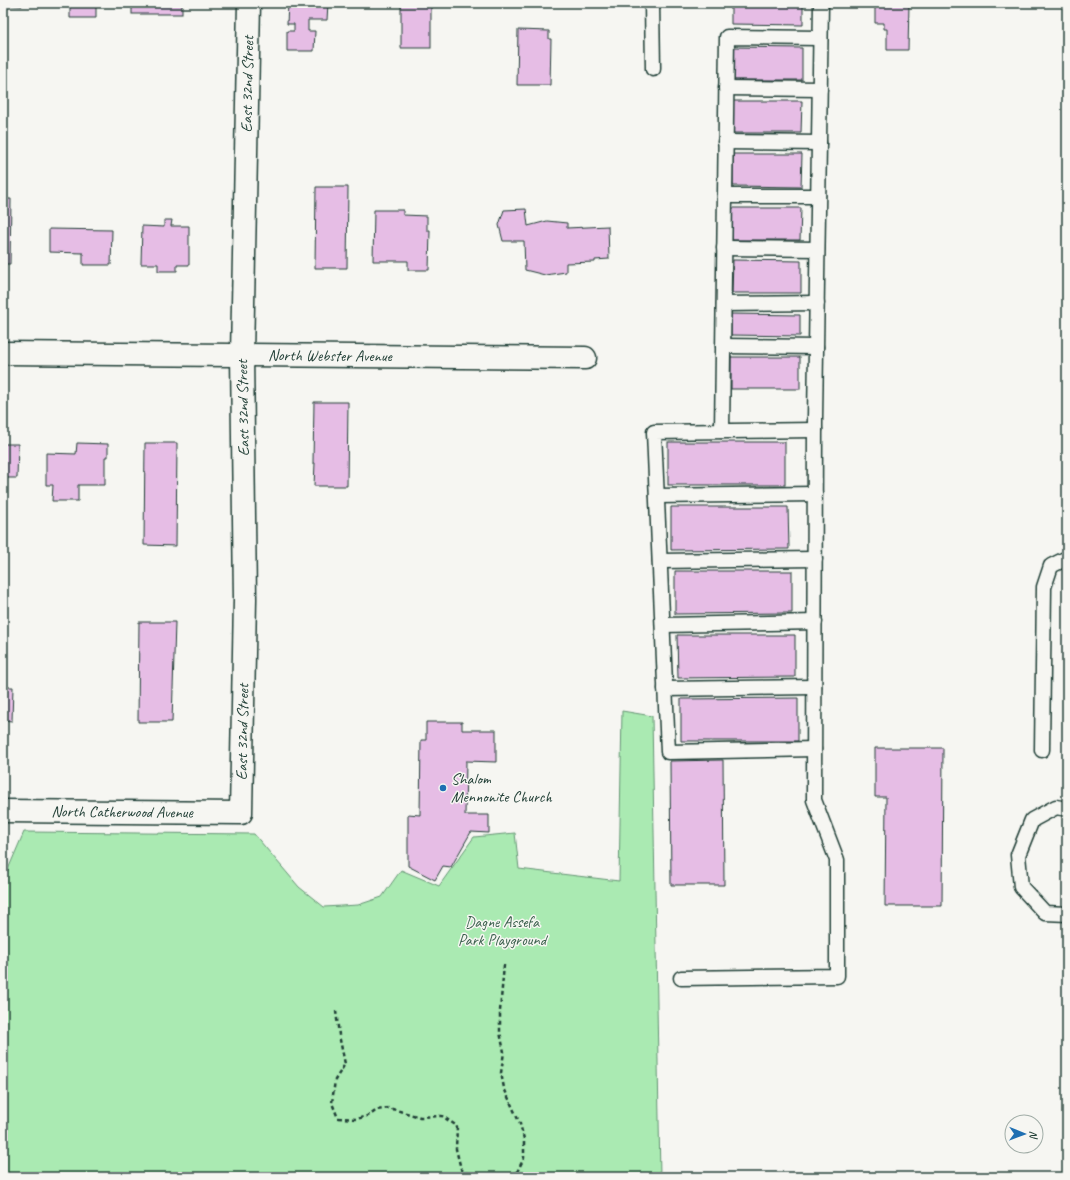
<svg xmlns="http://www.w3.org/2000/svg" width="1070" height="1180" viewBox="0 0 1070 1180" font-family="Caveat,sans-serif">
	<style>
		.green { fill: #aaeab2; stroke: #649473 }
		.building { fill: #e6bde5; stroke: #1f3d34 }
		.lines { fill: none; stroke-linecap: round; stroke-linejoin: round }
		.lane-casing { stroke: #1f3d34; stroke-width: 17 }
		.street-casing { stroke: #1f3d34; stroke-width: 25 }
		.path { stroke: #1f3d34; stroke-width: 2.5; stroke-dasharray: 4 3; stroke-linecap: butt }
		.lane { stroke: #f6f6f2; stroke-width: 14 }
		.street { stroke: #f6f6f2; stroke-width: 22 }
		.poi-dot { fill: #1f6fb2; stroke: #f6f6f2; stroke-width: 1.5 }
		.labels { text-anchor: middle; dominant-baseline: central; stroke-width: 3; stroke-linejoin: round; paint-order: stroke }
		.street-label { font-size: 16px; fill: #1f3d34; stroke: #f6f6f2 }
		.poi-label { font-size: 16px; fill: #1f3d34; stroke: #f6f6f2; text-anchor: start }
		.park-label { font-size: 16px; fill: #3b604d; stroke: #f6f6f2 }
	</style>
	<rect width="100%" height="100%" fill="#f6f6f2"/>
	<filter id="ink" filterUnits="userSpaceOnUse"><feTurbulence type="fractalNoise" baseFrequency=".025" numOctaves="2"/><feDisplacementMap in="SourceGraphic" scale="8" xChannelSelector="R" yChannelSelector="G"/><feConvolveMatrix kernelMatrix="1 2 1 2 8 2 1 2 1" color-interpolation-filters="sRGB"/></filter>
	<g filter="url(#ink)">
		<!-- green -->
		<path class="green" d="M622,711l30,5 8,461h-657v-296l21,-49 230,2 45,53 25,20 34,-2 24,-8 19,-27 38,16 35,-49 41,-4 4,36 100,12z"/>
		<!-- building -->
		<g class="building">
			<path d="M3,3h19v3l-19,-1z"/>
			<path d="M60,3h36v15h-26v-13h-10z"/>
			<rect x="132" y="3" width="50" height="11"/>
			<path d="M288,3h40l-1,17h-19v11h7l-1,20h-27v-20h7v-7h-7z"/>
			<rect x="401" y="3" width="30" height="45"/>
			<path d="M731,3h72v22l-72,-1z"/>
			<path d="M875,3h34l-1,47h-21v-21h-3v-6h-9z"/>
			<path d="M518,30l31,1v8h2l-1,46h-33z"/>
			<path d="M734,47l68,1v32h-69z"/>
			<path d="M733,101h69l-1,32h-68z"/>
			<path d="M733,154h69l-1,33 -68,-1z"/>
			<path d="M316,187h32l-1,81h-32z"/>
			<path d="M3,199h8l-1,65h-7z"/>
			<path d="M732,208h69l-1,32h-68z"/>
			<path d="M526,209l2,17 19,-5 20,2v5l41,-2 1,33 -14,1v2l-29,1v9l-21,3 -20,-5 -1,-29h-21l-4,-16 5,-15z"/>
			<path d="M374,210h29v5l24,1v14h3l-1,40h-21v-9h-35z"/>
			<path d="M164,220h8l-1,6h18v39h-12v6h-19v-7h-17l1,-38 22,1z"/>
			<path d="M49,229l63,1 -1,35h-28v-12l-34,-1z"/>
			<path d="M733,260l68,1v32h-69z"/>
			<path d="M731,314l69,1v21l-69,-1z"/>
			<rect x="731" y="357" width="69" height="32"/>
			<path d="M314,402h34l-1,84h-33l1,-23h-2z"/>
			<rect x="668" y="442" width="117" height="43"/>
			<path d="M77,443l31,1v13h-3v28h-27v16h-26l1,-16h-7v-32l30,1z"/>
			<path d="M145,443h32l-1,103 -32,-1z"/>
			<path d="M3,444h15l-1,34h-14z"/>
			<path d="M671,507h117l1,42 -118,1z"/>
			<path d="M675,571h117v42l-117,1z"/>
			<path d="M139,622h36l-3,100h-34z"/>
			<path d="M677,635h118v42l-117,1z"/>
			<path d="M3,687h10l-1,34 -9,-1z"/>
			<path d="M798,698v43h-117v-42z"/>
			<path d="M426,722h36v8h34v32l-30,-1 -1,54h24v18l-18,-1 -20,35 -8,-1 -8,14 -27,-14v-52l12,1 1,-75h5z"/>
			<path d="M875,748h68l-1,158h-57l1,-109h-11z"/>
			<path d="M723,760l1,125h-53l-1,-124z"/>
		</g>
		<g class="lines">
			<defs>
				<g id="lane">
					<path d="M652,3l1,66"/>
					<path d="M726,88l94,1"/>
					<path d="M725,142l94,1"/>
					<path d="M725,196h93"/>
					<path d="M724,248l93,1"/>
					<path d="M724,304l93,-1"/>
					<path d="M723,346l93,1"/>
					<path d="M722,431l5,-394 93,1"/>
					<path d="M657,496l158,-2"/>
					<path d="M660,561l155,-2"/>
					<path d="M663,625l152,-3"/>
					<path d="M665,689l149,-2"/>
					<path d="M814,749l-146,3 -14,-320 161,-2"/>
					<path d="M1042,750l2,-163 7,-21 16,-8"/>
					<path d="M1067,809l-11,-2 -24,13 -14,35 3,32 24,26 22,1"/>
					<path d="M681,978l156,-2v-116l-23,-60 1,-381 6,-416"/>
				</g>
				<g id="street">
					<path id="s1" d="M3,353l582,5"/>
					<path id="s2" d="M3,811l238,2 4,-214 -3,-244 7,-352"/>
				</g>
			</defs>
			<!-- lane casing -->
			<use href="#lane" class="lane-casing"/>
			<!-- street casing -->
			<use href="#street" class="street-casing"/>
			<!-- path -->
			<g class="path">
				<path d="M504,965l-4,46v21l4,20 -3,21 3,15 16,36 4,15v19l-7,14 -8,5"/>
				<path d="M336,1011l3,24 6,29 -10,16 -3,23 6,15 19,1 13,-4 7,-5 12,-2 31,9 22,-1 15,10 -1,23 5,20 10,8"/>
			</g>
			<!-- lane -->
			<use href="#lane" class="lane"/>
			<!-- street -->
			<use href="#street" class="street"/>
		</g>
	</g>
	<!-- markers -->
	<circle class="poi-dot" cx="443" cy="788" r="4"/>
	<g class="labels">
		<!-- street labels -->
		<g class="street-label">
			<text stroke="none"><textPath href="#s2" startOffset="967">East 32nd Street</textPath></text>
			<text stroke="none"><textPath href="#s1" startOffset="327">North Webster Avenue</textPath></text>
			<text transform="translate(243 408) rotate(-91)">East 32nd Street</text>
			<text stroke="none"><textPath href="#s2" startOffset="319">East 32nd Street</textPath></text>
			<text stroke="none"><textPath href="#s2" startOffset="119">North Catherwood Avenue</textPath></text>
		</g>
		<!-- poi labels -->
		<g class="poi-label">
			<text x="451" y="779">Shalom<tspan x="451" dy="18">Mennonite Church</tspan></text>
		</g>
		<!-- park labels -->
		<g class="park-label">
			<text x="502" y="922">Dagne Assefa<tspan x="502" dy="18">Park Playground</tspan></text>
		</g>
	</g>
	<!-- margin -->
	<rect width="1070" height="1180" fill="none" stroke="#f6f6f2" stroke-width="16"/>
	<rect x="8" y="8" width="1054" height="1164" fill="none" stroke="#1f3d34" stroke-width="1.5" filter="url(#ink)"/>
	<!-- north arrow -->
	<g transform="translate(1024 1134) rotate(91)"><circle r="19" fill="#f6f6f2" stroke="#a0aca6"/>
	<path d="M0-3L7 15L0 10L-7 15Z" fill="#1f6fb2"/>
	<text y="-6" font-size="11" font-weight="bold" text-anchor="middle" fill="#1f3d34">N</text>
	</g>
</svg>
